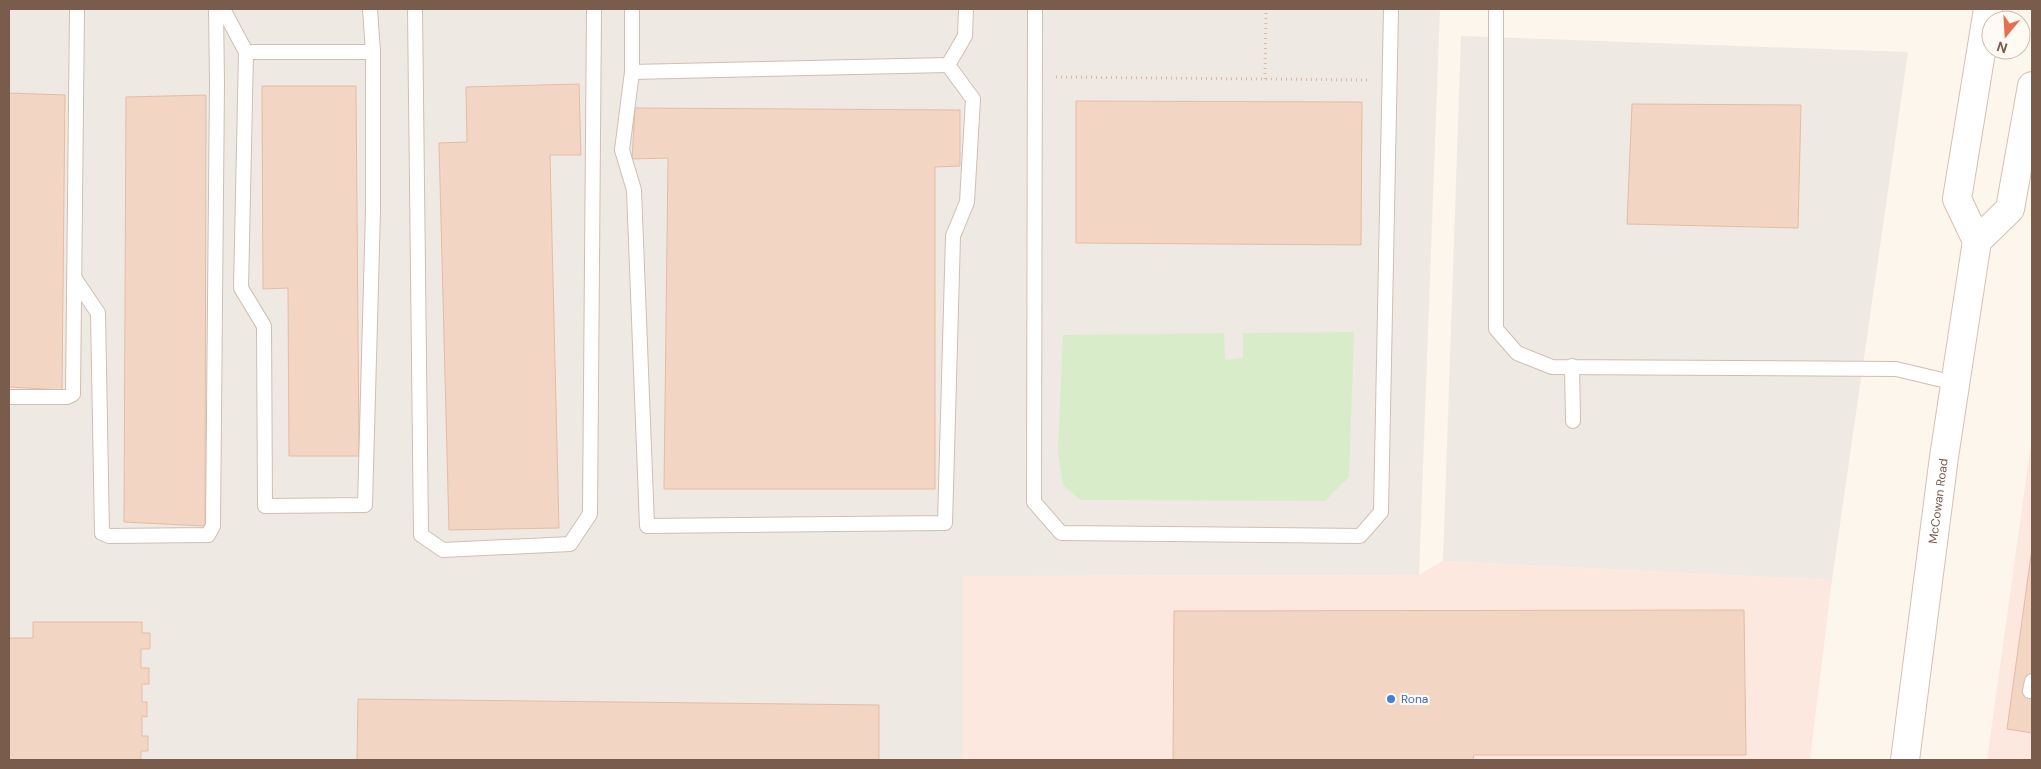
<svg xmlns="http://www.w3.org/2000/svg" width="2041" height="769" viewBox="0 0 2041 769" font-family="'DM Sans',sans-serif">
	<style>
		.commercial { fill: #fde8e0 }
		.industrial { fill: #efe9e4 }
		.green { fill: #d8ecc9 }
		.building { fill: #f3d5c3; stroke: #e6bba3 }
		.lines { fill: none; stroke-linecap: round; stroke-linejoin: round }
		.lane-casing { stroke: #d1beb0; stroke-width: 16 }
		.secondary-casing { stroke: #d6c0b0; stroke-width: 30 }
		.path { stroke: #d9b8a5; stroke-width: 3; stroke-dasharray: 1 4; stroke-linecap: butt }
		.lane { stroke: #fff; stroke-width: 14 }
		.secondary { stroke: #fff; stroke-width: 28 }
		.shop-dot { fill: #3f7fe0; stroke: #fffaf3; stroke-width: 2 }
		.labels { text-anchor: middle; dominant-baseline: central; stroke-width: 4.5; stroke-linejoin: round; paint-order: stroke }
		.street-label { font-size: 12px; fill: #7a5c4d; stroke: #fffaf3 }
		.shop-label { font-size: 12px; fill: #366cbe; stroke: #fffaf3; text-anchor: start }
	</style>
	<rect width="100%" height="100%" fill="#fdf6ec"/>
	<!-- commercial -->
	<g class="commercial">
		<path d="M2032,436v324h-45z"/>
		<path d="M1443,561l389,19 -22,180h-848l-1,-184 457,-1z"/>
	</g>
	<!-- industrial -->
	<g class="industrial">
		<path d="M9,9h1431l-21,566 -457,1v184h-953z"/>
		<path d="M1461,36l447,16 -76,528 -389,-19z"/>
	</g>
	<!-- green -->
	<path class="green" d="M1354,332l-5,145 -24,24 -245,-1 -17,-15 -5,-33 5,-117 161,-2 1,27 18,-2v-25z"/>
	<!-- building -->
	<g class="building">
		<path d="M579,84l2,71h-31l9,373 -110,2 -10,-387 28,-1 -1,-55z"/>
		<path d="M262,86h94l3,370h-70l-1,-168 -25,1z"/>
		<path d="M9,93l56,2 -3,295 -53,-3z"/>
		<path d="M206,95l-1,431 -81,-4 2,-425z"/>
		<path d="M1076,101l286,1 -1,143 -285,-2z"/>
		<path d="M1632,104l169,1 -3,123 -171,-4z"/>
		<path d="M635,108l325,2v56l-25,1v322h-271l4,-331 -36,1z"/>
		<path d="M2032,548v185l-25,-4z"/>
		<path d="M1744,610l2,145h-272l-1,5h-300l1,-149z"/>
		<path d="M33,622h109v11h8v16h-9v19h8v16h-7v18h5v15l-5,-1v20h6v15h-7v9h-132v-122h24z"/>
		<path d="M358,699l521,6v55h-522z"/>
	</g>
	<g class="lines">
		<defs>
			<g id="lane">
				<path d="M223,9l23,43 -5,236 23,38 1,180 100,-1 8,-295v-158l-3,-43"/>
				<path d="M415,9l6,526 22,15 127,-6 20,-30 4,-505"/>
				<path d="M632,9v63l316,-7 17,-29 1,-27"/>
				<path d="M1035,9l-1,493 27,31 299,3 21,-24 10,-503"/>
				<path d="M1496,9v320l21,24 35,14 344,2 59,14"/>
				<path d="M246,52h127"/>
				<path d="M632,72l-10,78 12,40 13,336 298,-3 8,-287 14,-34 6,-103 -25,-34"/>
				<path d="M75,279l23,34 4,220 7,3 99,-1 5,-9 4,-444 -1,-73"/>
				<path d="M1572,366l1,55"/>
				<path d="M9,397h58l6,-3 4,-385"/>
				<path d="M2030,691l2,-10"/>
			</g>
			<g id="secondary">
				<path d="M1977,241l33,-32 22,-123"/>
				<path id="s1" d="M1905,760l39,-303 33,-216 -20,-42 31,-190"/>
			</g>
		</defs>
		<!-- lane casing -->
		<use href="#lane" class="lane-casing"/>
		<!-- secondary casing -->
		<use href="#secondary" class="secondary-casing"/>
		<!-- path -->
		<g class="path">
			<path d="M1056,77l311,3"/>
			<path d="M1265,79l1,-70"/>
		</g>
		<!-- lane -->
		<use href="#lane" class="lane"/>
		<!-- secondary -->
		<use href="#secondary" class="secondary"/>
	</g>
	<!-- markers -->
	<circle class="shop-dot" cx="1391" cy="699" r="5"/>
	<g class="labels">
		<!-- street labels -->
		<g class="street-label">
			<text stroke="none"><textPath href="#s1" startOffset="261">McCowan Road</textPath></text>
		</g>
		<!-- shop labels -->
		<g class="shop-label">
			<text x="1401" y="699">Rona</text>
		</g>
	</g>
	<!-- border -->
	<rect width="2041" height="769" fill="none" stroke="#7a5c4d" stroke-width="20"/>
	<!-- north arrow -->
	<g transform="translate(2006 35) rotate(198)"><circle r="24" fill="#fffaf3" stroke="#cabbb1"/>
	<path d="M0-4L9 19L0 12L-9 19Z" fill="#e76f51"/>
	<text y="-8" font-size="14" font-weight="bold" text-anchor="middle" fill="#7a5c4d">N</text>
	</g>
</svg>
